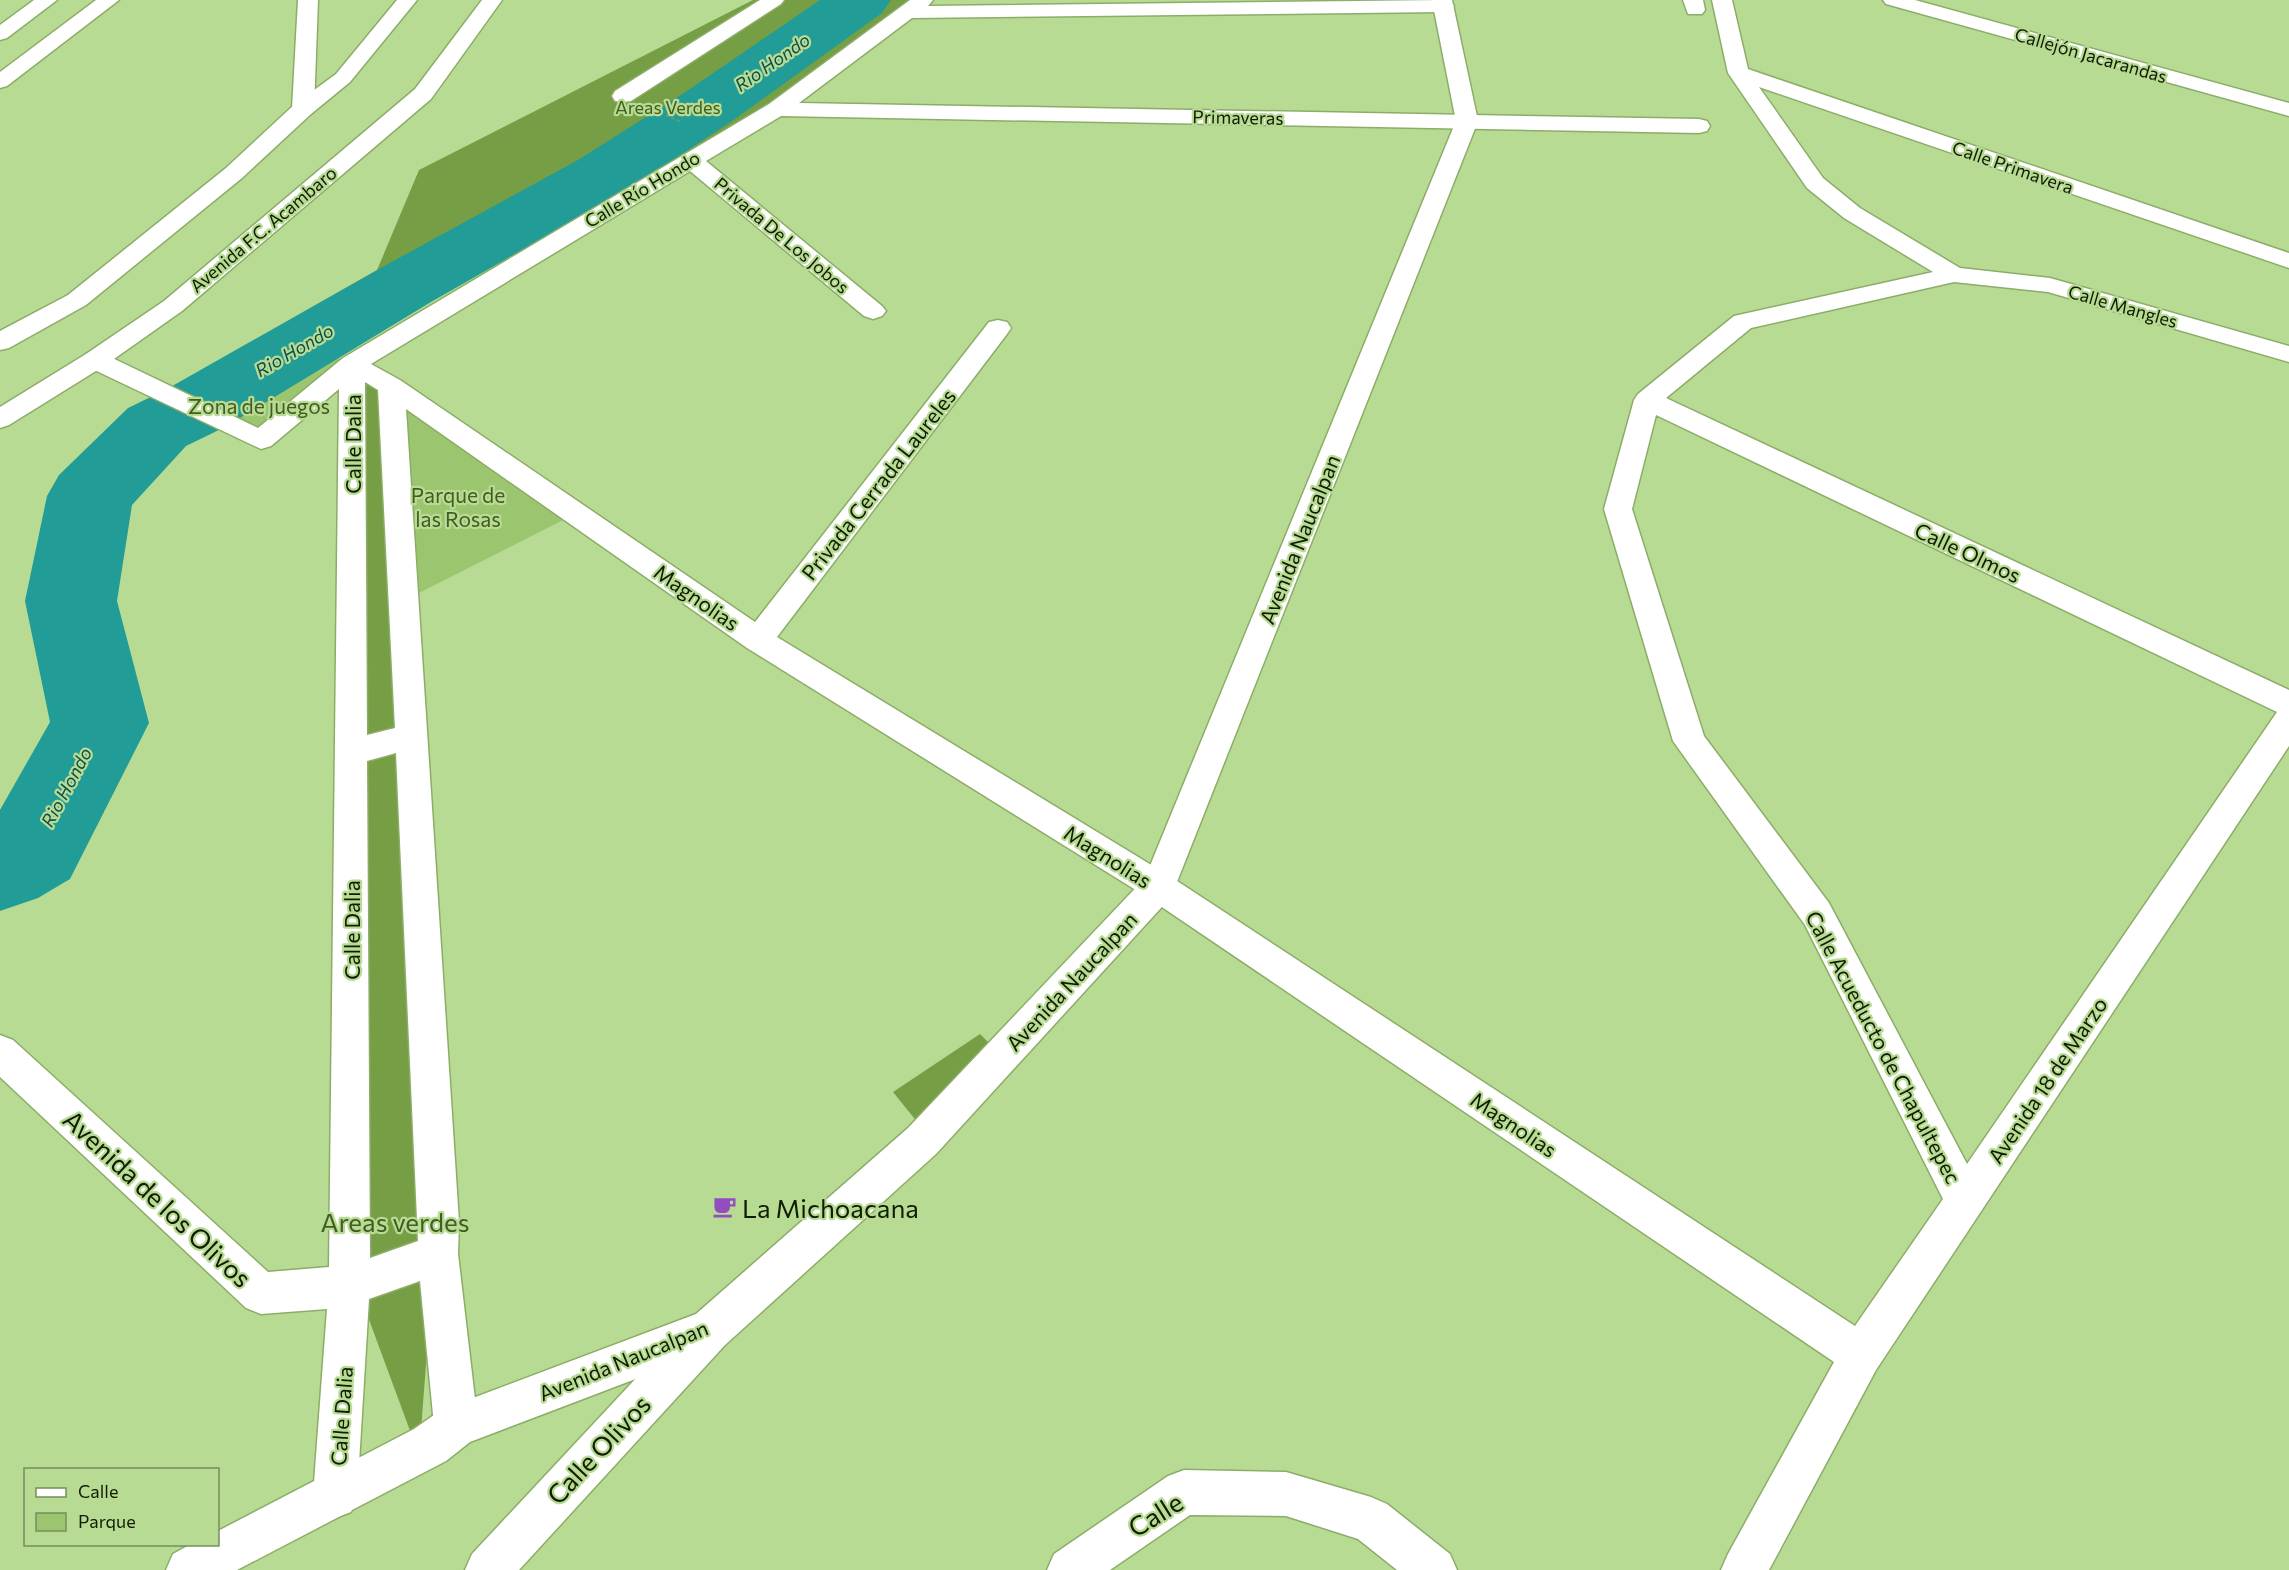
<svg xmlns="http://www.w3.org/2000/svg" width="2289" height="1570" viewBox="0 0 2289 1570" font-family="Commissioner,sans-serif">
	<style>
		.green { fill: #9bc56e }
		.forest { fill: #769e45 }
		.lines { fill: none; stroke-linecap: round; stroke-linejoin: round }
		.river { fill: #219c96; fill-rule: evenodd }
		.minor-casing { stroke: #8cad68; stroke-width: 3 }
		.major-casing { stroke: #8cad68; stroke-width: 3 }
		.path { stroke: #7c9760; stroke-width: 2; stroke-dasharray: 3 3; stroke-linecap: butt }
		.minor { fill: #fff; fill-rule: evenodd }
		.major { fill: #fff; fill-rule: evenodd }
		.labels { text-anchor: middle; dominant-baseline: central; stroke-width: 4.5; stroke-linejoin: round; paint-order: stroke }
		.far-street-label { font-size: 18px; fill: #111d03; stroke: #b8db94 }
		.far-water-label { font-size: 18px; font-style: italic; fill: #0a4e4b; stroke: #b8db94 }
		.far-park-label { font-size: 18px; fill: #415d1f; stroke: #b8db94 }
		.park-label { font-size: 21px; fill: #415d1f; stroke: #b8db94 }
		.street-label { font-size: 21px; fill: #111d03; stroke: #b8db94 }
		.near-street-label { font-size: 26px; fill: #111d03; stroke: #b8db94 }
		.near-poi-label { font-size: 26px; fill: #111d03; stroke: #b8db94; text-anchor: start }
		.near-park-label { font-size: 26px; fill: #415d1f; stroke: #b8db94 }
	</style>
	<rect width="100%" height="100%" fill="#b8db94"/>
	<!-- green -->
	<g class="green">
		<path d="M306,344l46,20 -91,76 -65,-32z"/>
		<path d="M391,386l184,128 -170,86z"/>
	</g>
	<!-- forest -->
	<g class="forest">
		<path d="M753,0h168l-230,159 -287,126 -45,28 60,-143z"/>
		<path d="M352,364l39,22 46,838 -18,231 -65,-176z"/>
		<path d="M980,1034l24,24 -86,65 -25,-31z"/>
	</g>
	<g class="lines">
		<!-- river -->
		<path class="river" d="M820,0h71l-9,13 -147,106 -107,71 -197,112 -206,125 -39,19 -54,59 -15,96 32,122 -79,156 -32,19 -38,13v-101l50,-88 -25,-121 22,-105 12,-21 69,-67 39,-19 210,-119 201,-110 109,-69z"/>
		<defs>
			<g id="minor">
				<path d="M298,0h20l-4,109 -3,5 -8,1 -8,-1 -3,-5z"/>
				<path d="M760,0h24l-3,4 -150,97 -8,1 -8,-1 -3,-5 3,-5z"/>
				<path d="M910,0h23l-5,6 516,-6 7,2 3,4 -3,4 -7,2 -532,6 -113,85 900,16 8,2 3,5 -3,5 -8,2 -918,-17 -75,45 176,145 4,5 -4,5 -9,3 -9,-3 -174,-145 -319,193 29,16 355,242 234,-300 9,-2 9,2 4,6 -4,6 -230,303 394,240 684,449 88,-127 -138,-274 -132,-184 -69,-232 30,-109 4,-6 96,-78 199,-44 -89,-54 -37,-30 -79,-115 -16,-73h20l16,69 541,184v15l-530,-181 64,91 37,30 100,60 90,10 239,68v16l-241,-70 -94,-10 -203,46 -85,70 623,292v56l-413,624 -107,200h-48l7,-16 106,-192 -687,-465 -400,-249 -341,-239 53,813 -1,32 20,171 -7,15 -15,7 -15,-7 -7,-15 -14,-144 -51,18 -12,197 -6,16 -16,6 -16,-6 -6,-16 14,-187 -66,5 -15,-6 -246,-231v-42l13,5 255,232 61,-5 10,-878 -68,57 -10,3 -175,-83 -4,-6 4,-6 9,-2 9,2 154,74 85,-70 426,-254zM365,382l13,8 17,338 -28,7zM1656,415l621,297 -310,452 -138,-261 -125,-167 -72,-227zM396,753l22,488 -48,17 -3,-497z"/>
				<path d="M1683,0h20l2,10 -3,4h-14z"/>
				<path d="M1883,0h32l374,103v13l-403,-112z"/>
				<path d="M710,1309l15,6 6,15 -6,15 -206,225h-54l7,-16 223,-239z"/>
				<path d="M1184,1470l102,2 85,25 16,7 63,50 7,16h-60l-39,-31 -72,-23 -96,-1 -80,55h-63l7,-16 114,-78z"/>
			</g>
			<g id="major">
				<path d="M34,0h23l-50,38 -7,2v-15z"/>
				<path d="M96,0h23l-112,86 -7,2v-16z"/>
				<path d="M397,0h20l-67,82 -39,32 -69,64 -156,127 -77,43 -9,2v-19l68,-36 158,-127 69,-64 41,-30z"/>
				<path d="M482,0h20l-71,99 -249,212 -78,55 -95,59 -9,3v-21l86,-53 78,-53 251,-212z"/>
				<path d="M1432,0h20l26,121 -307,776 -235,257 -211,191 -255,97 -24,19 -209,109h-71l7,-16 18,-10h27v-13l196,-102 27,-19 255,-96 212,-186 237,-250 311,-757z"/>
			</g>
		</defs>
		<!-- minor casing -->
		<use href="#minor" class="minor-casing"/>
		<!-- major casing -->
		<use href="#major" class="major-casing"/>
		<!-- path -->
		<path class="path" d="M666,115l15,7"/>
		<!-- minor -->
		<use href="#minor" class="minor"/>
		<!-- major -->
		<use href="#major" class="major"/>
	</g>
	<!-- icons -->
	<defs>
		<symbol id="cafe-bare" viewBox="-9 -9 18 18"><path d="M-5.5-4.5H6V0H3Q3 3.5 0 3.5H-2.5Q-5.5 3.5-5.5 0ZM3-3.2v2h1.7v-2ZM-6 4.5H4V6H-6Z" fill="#934dc1" stroke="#b8db94" stroke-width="2.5" paint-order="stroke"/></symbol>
	</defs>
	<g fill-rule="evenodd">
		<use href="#cafe-bare" x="708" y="1190" width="33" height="33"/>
	</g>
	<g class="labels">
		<!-- far-street labels -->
		<g class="far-street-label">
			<text transform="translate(2091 55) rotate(16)">Callejón Jacarandas</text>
			<text transform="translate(1238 117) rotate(1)">Primaveras</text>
			<text transform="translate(2013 167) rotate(19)">Calle Primavera</text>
			<text transform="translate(642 189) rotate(-31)">Calle Río Hondo</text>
			<text transform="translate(263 229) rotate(-40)">Avenida F.C. Acambaro</text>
			<text transform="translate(782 235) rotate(40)">Privada De Los Jobos</text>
			<text transform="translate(2123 306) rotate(16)">Calle Mangles</text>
		</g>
		<!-- far-water labels -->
		<g class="far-water-label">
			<text transform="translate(772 62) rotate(-35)">Rio Hondo</text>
			<text transform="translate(294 350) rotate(-30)">Rio Hondo</text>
			<text transform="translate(66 787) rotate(-62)">Rio Hondo</text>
		</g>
		<!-- far-park labels -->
		<g class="far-park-label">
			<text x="668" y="107">Areas Verdes</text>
		</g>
		<!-- park labels -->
		<g class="park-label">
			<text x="259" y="405">Zona de juegos</text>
			<text x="458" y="494">Parque de<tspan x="458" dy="24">las Rosas</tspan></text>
		</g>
		<!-- street labels -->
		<g class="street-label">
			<text transform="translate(352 444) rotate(-90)">Calle Dalia</text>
			<text transform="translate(878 484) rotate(-52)">Privada Cerrada Laureles</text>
			<text transform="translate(1299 539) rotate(-68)">Avenida Naucalpan</text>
			<text transform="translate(1968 552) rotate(25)">Calle Olmos</text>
			<text transform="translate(697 597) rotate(35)">Magnolias</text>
			<text transform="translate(1108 856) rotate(32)">Magnolias</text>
			<text transform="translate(351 930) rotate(-90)">Calle Dalia</text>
			<text transform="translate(1071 981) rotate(-47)">Avenida Naucalpan</text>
			<text transform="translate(1884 1047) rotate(62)">Calle Acueducto de Chapultepec</text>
			<text transform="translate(2047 1080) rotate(-56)">Avenida 18 de Marzo</text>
			<text transform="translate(1514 1124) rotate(34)">Magnolias</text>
			<text transform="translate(623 1360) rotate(-22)">Avenida Naucalpan</text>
			<text transform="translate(341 1416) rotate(-86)">Calle Dalia</text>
		</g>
		<!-- near-street labels -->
		<g class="near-street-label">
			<text transform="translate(158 1198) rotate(43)">Avenida de los Olivos</text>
			<text transform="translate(598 1449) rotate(-47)">Calle Olivos</text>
			<text transform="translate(1155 1514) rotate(-32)">Calle</text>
		</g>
		<!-- near-poi labels -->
		<g class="near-poi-label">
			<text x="742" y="1207">La Michoacana</text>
		</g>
		<!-- near-park labels -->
		<g class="near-park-label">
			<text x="395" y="1221">Areas verdes</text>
		</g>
	</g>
	<!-- legend -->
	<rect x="24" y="1468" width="195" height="78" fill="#b8db94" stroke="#758f5a" stroke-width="1.5"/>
	<rect x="36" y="1488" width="30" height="9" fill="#ffffff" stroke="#758f5a" stroke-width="1.5"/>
	<text x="78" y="1498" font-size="18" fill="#111d03">Calle</text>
	<rect x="36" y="1513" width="30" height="18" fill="#9bc56e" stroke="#758f5a" stroke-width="1.5"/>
	<text x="78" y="1528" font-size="18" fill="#111d03">Parque</text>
</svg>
